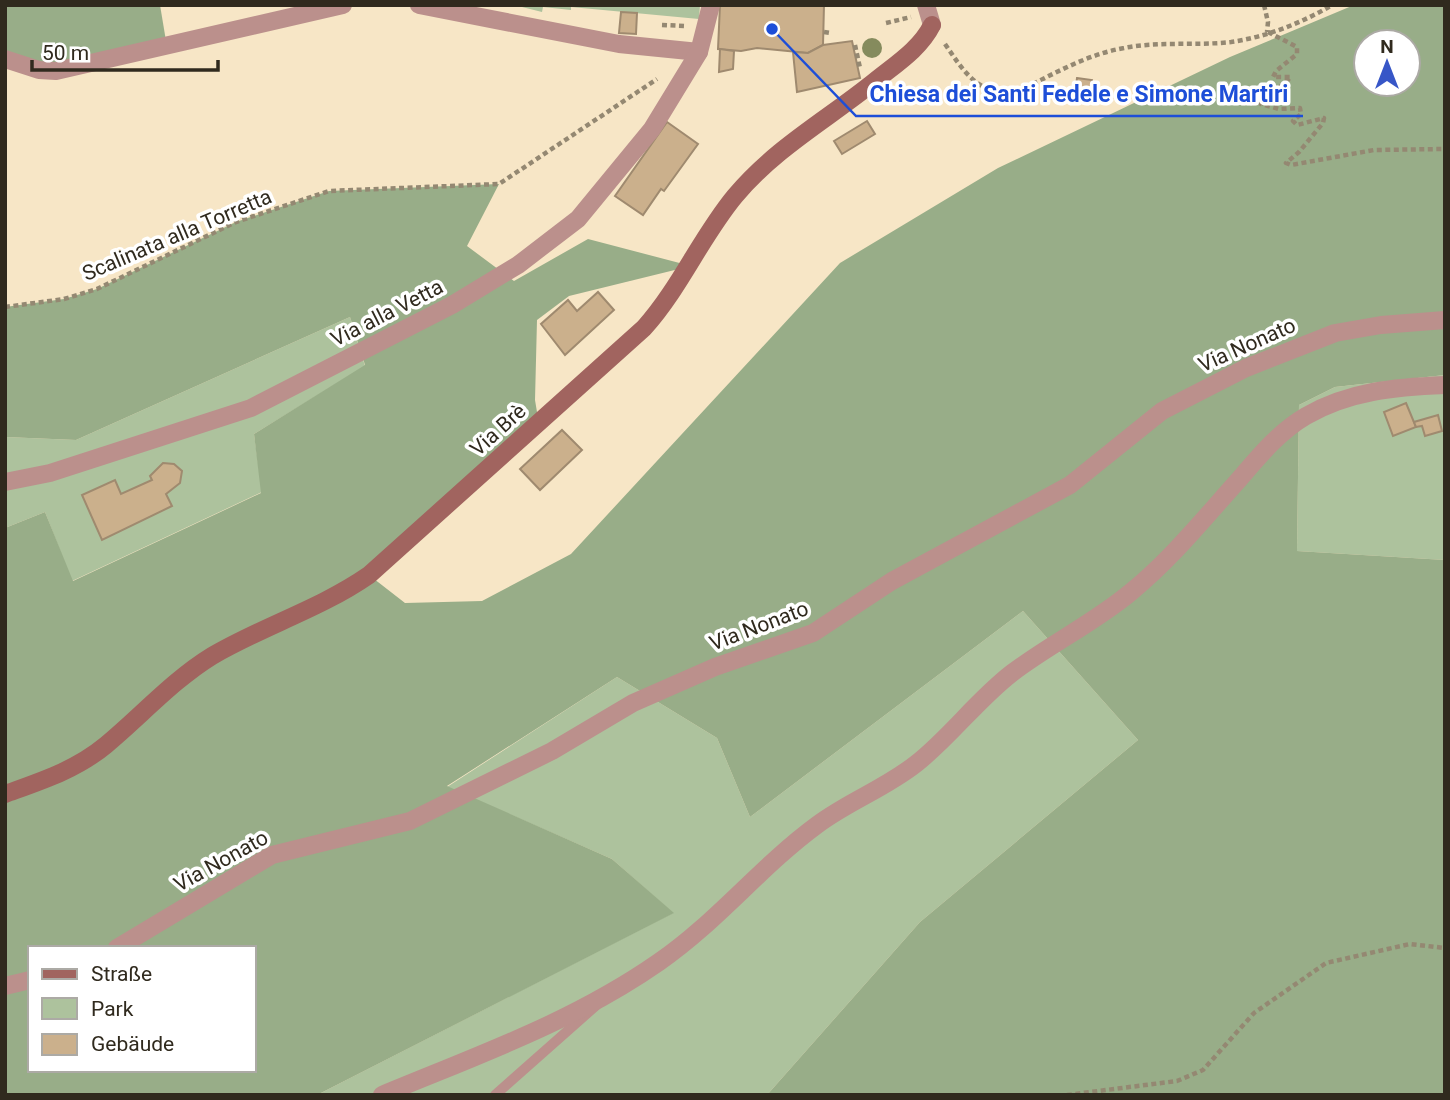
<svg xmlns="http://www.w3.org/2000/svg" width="1450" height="1100" viewBox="0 0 1450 1100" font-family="Roboto,sans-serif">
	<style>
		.green { fill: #adc29d }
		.forest { fill: #98ad88; fill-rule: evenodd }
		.building { fill: #cbb08c; stroke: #9f8a6f; stroke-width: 2 }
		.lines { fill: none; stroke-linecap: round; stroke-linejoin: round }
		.path { stroke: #948872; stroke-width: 4.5; stroke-dasharray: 5 3.5; stroke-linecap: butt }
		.lane { stroke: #bb908c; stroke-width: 10 }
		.street { stroke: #bb908c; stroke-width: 18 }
		.secondary { stroke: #a1645f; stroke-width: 18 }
		.tree { fill: #858b5d }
		.labels { text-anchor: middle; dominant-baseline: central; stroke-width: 7; stroke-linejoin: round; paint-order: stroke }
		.street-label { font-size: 21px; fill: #302a1e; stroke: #fff }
		.leader { fill: none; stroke: #1d4ed8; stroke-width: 2.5 }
		.callout-dot { fill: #1d4ed8; stroke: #fff; stroke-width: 2.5 }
		.callout-label { font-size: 23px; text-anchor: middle; font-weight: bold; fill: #1d4ed8; stroke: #fff; stroke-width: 7; stroke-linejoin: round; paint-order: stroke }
	</style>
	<rect width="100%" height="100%" fill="#f7e6c6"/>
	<!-- green -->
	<g class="green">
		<path d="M514,5h186l-1,14 -128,-12v3l-28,-3 -1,5z"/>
		<path d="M350,317l15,49 -111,68 8,58 -190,89 -27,-69 -40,16v-91l71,3z"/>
		<path d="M1445,375v185l-148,-9 2,-146 36,-18z"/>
		<path d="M1023,611l115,129 -218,182 -153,173h-450l356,-182 -61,-54 -165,-72 170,-110 100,61 33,79z"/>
	</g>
	<!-- forest -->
	<g class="forest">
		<path d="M5,5h155l7,42 -111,24 -51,-12z"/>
		<path d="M1354,5h91v370l-110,12 -36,18 -2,146 148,9v535h-678l153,-173 218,-182 -115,-129 -273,206 -33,-79 -100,-61 -170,109 165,73 62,54 -357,182h-312v-567l40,-16 28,69 188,-88 -7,-59 111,-69 -15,-48 -274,123 -71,-3v-130l59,-8 33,-10 139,-67 93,-31 170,-7 -32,62 47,35 74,-42 103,27 -122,30 -32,24 -2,80 4,24 -170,151 36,28 77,-2 89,-47 269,-291 158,-95 232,-111zM1366,42h42v42h-42zM30,948h224v122h-224z"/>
	</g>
	<!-- building -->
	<g class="building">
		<path d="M720,5h104l-1,40 -15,8 -51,-5 -16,3 -23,-2z"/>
		<path d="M621,12l16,1 -1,21 -17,-1z"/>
		<path d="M852,41l8,37 -63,14 -4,-40 15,1 15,-8z"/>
		<path d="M720,49l14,2 -1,18 -14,3z"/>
		<path d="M1077,78l15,2 -1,14 -16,-1z"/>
		<path d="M867,121l8,13 -33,20 -8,-13z"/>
		<path d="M667,122l31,22 -34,47 -3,-2 -18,26 -28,-19z"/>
		<path d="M598,292l16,18 -49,45 -24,-31 27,-24 9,11z"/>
		<path d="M1406,403l10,24 -23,9 -9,-24z"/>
		<path d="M1438,415l4,16 -17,5 -3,-10 -6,1 -2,-5z"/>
		<path d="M562,430l20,20 -42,40 -20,-21z"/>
		<path d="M163,463l11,1 8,7 -2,12 -14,11 6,12 -70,34 -20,-45 33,-15 6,14 31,-14 -2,-4z"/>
	</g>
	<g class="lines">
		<!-- path -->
		<g class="path">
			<path d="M1264,5l4,17 -1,10"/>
			<path d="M886,23l25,-6"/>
			<path d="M662,25l23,1"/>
			<path d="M824,32l6,1"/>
			<path d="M1268,32l29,15v7l-21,17 -3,6h18l-30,27 18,5 21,-1 1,6 -8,7 4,4 27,-7 -1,5 -24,29 -13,11 5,2 83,-15 71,-1"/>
			<path d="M945,44c18,26 32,51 69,49 37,-17 70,-38 110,-45 35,-7 71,-2 107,-6 35,-5 71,-19 101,-37"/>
			<path d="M855,45l5,23"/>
			<path d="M5,307l59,-8 33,-10 139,-67 93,-31 170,-7 158,-105"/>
			<path d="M1067,1095l110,-14 26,-11 51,-57 72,-50 84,-19 35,4"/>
		</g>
		<!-- lane -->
		<path class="lane" d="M495,1095l104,-92"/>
		<!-- street -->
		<g class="street">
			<path d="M419,5l200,39 80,8"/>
			<path d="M926,5l6,20"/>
			<path d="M5,59l34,11 17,1 287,-66"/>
			<path d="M5,482l45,-9 201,-65 201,-103 66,-40 60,-46 74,-90 47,-77 12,-47"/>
			<path d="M117,948l155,-93 138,-34 142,-70 81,-48 82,-36 98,-34 79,-52 178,-96 92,-74 84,-43 89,-35 46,-8 64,-5"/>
			<path d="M5,986l25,-6"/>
			<path d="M382,1095c96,-40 191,-73 277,-133 58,-40 101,-95 158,-137 32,-24 69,-37 100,-62 34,-27 60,-63 95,-90 38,-29 82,-50 119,-81 39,-32 71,-71 104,-108 22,-25 42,-51 71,-68 43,-25 90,-29 139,-31"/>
		</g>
		<!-- secondary -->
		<path class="secondary" d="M5,794c36,-13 71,-24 101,-49 35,-29 67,-65 106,-89 51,-30 108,-47 157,-81l275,-247c36,-40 57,-91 91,-132 40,-48 93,-77 140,-115 21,-17 45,-32 57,-56"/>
	</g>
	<!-- trees -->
	<circle class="tree" cx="872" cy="48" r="10"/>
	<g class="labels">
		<!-- street labels -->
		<g class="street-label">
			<text transform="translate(177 235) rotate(-23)">Scalinata alla Torretta</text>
			<text transform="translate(387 313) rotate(-27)">Via alla Vetta</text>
			<text transform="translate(1247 345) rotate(-24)">Via Nonato</text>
			<text transform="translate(498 430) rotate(-42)">Via Brè</text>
			<text transform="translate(759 626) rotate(-21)">Via Nonato</text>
			<text transform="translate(221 861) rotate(-29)">Via Nonato</text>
		</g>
	</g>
	<!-- callouts -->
	<path class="leader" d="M772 29L856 116H1303"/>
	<circle class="callout-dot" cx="772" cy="29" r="7"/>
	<g class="callout-label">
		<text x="1079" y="102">Chiesa dei Santi Fedele e Simone Martiri</text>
	</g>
	<!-- border -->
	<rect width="1450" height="1100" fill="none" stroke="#302a1e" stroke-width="14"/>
	<!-- legend -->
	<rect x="28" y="946" width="228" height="126" fill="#ffffff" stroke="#acaaa5" stroke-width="2"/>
	<rect x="42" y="969" width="35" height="10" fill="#a1645f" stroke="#acaaa5" stroke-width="2"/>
	<text x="91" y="981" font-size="21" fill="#302a1e">Straße</text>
	<rect x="42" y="998" width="35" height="21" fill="#adc29d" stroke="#acaaa5" stroke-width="2"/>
	<text x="91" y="1016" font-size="21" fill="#302a1e">Park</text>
	<rect x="42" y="1034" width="35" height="21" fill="#cbb08c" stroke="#acaaa5" stroke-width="2"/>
	<text x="91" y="1051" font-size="21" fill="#302a1e">Gebäude</text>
	<!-- north arrow -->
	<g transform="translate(1387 63)"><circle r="33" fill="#ffffff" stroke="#acaaa5" stroke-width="2"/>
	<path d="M0-5L12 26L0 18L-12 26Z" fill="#3756c7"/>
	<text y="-10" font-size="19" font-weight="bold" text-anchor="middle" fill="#302a1e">N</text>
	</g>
	<!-- scale -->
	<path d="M32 60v10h186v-10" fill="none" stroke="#302a1e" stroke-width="3.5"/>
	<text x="42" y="60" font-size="21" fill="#302a1e" stroke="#ffffff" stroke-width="5" paint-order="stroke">50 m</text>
</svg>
